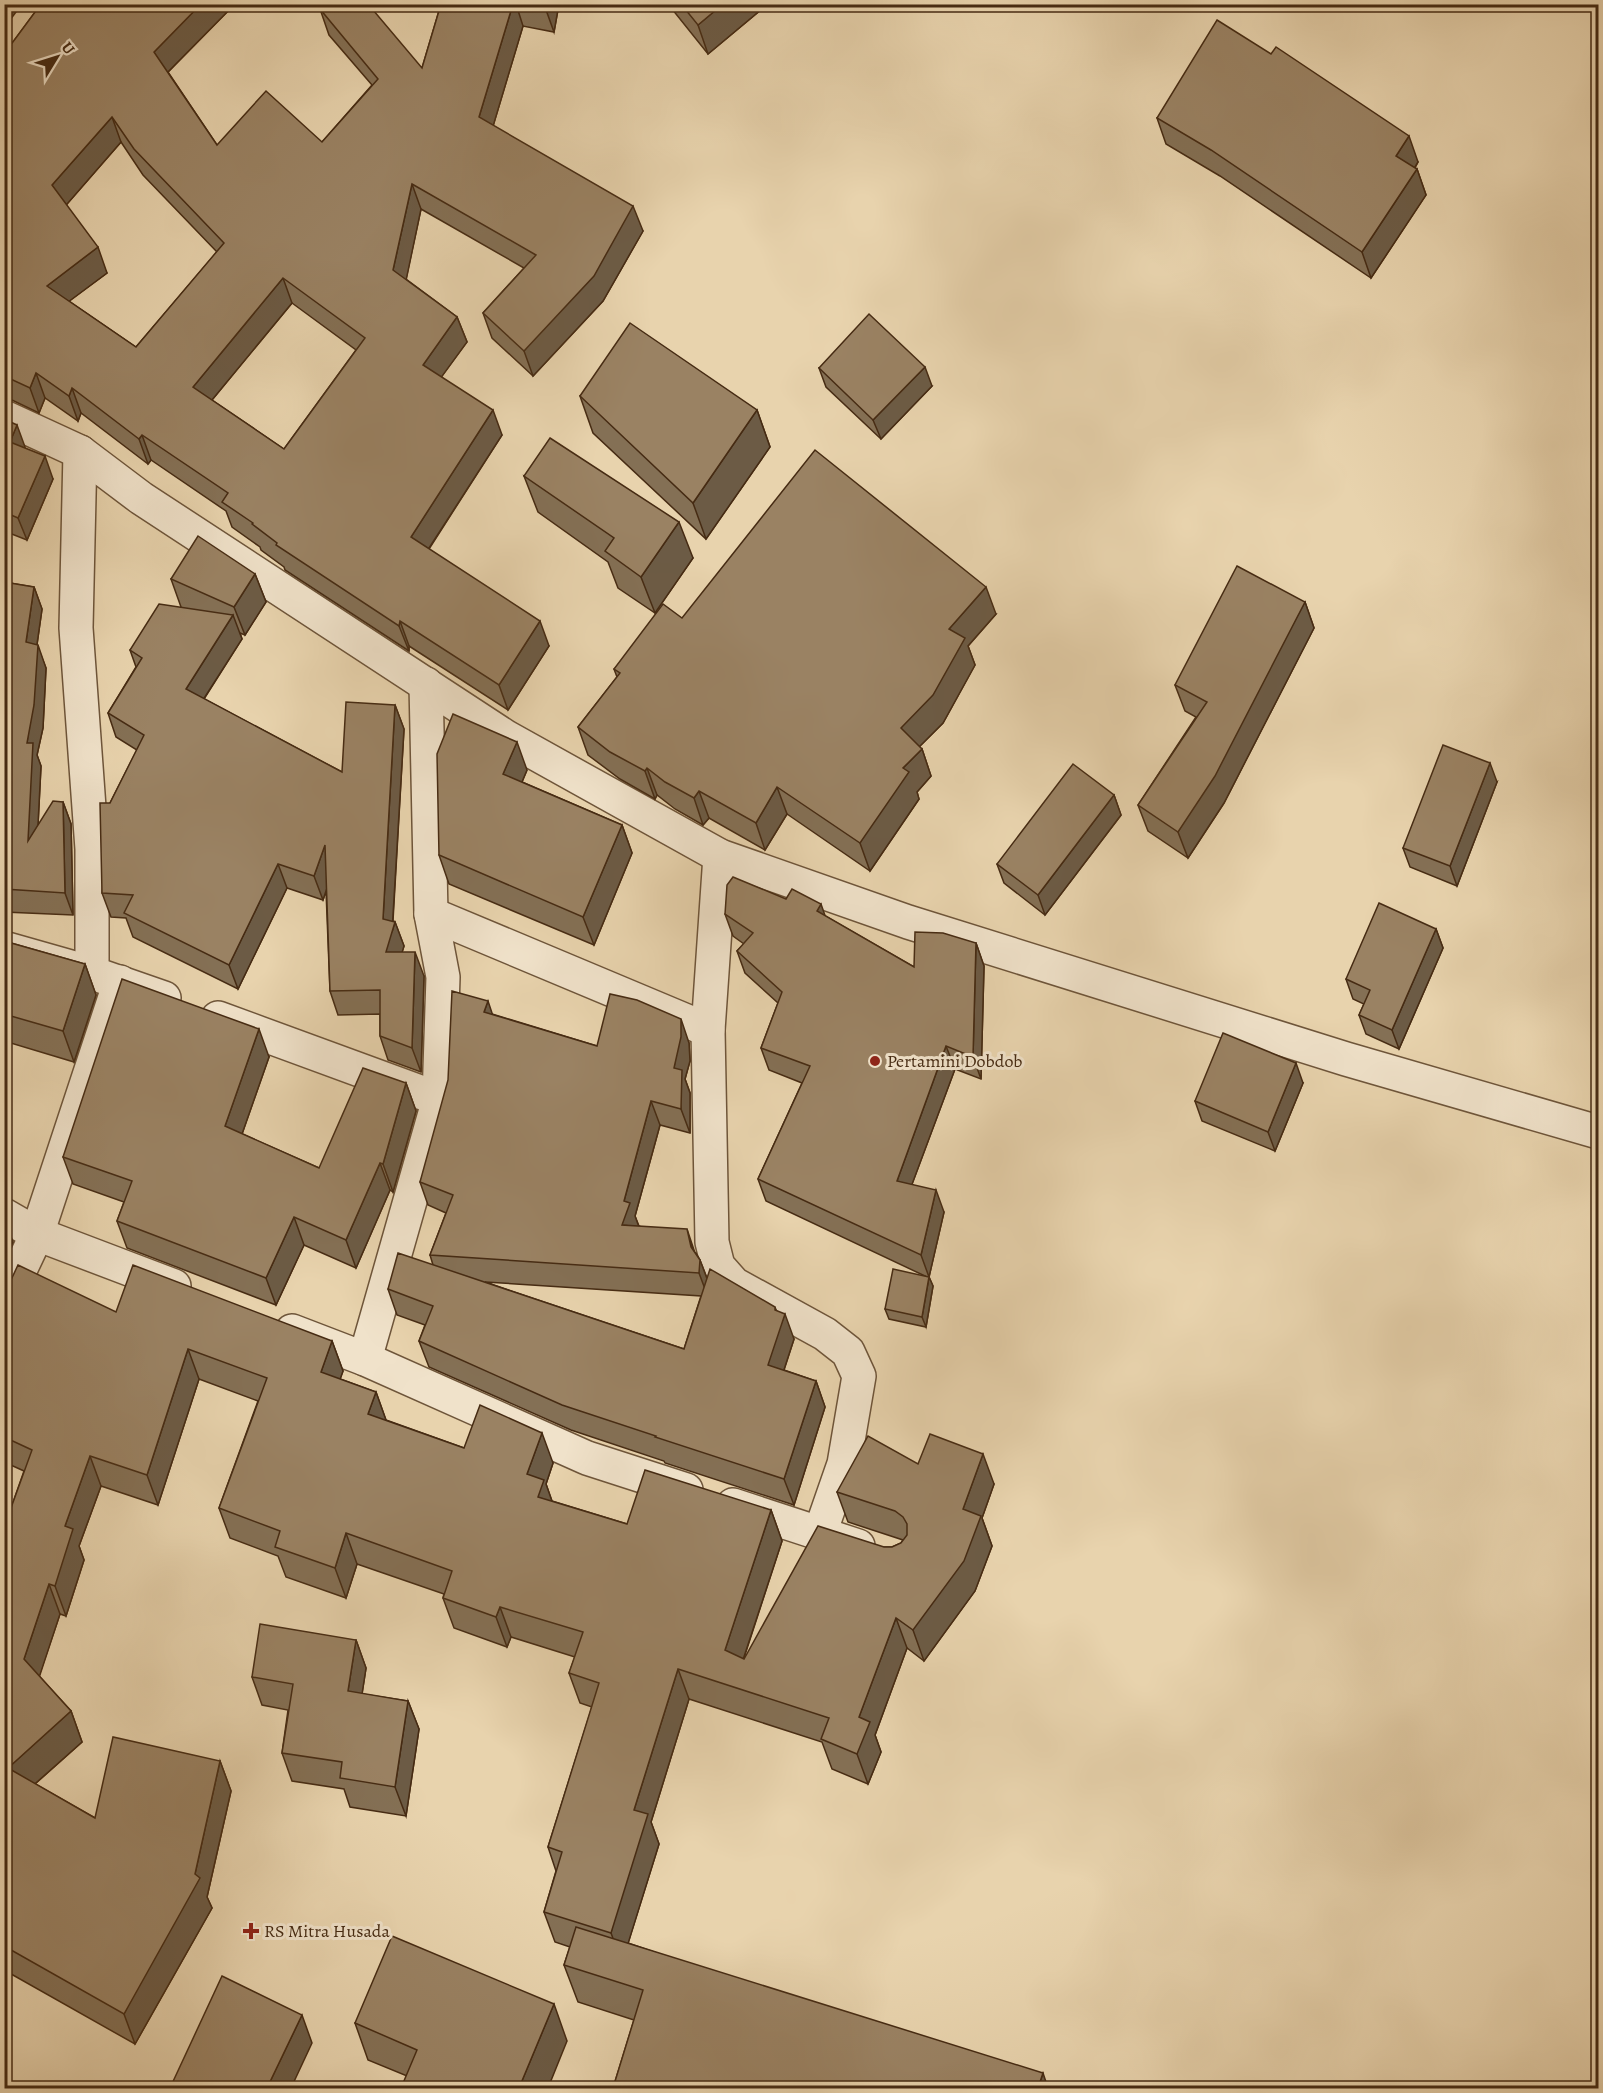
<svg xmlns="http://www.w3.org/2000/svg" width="1603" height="2093" viewBox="0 0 1603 2093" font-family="Alegreya,serif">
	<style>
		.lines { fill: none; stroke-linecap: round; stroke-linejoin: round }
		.minor-casing { stroke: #6e553a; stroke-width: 36 }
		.minor { stroke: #f0e2ca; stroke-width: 33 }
		.wall { fill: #847055; stroke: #462b13; stroke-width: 1.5; fill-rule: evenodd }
		.shaded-wall { fill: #6c5b45; stroke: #462b13; stroke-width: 1.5 }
		.building { fill: #9a8263; stroke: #462b13; stroke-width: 1.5; fill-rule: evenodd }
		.poi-dot { fill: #8f2418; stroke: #f0e2ca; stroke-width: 2 }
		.labels { text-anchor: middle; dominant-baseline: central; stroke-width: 6; stroke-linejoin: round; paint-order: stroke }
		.poi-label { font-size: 18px; fill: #462b13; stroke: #f0e2ca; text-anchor: start }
	</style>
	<rect width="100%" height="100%" fill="#e8d3ad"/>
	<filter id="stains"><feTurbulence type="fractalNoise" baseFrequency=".00333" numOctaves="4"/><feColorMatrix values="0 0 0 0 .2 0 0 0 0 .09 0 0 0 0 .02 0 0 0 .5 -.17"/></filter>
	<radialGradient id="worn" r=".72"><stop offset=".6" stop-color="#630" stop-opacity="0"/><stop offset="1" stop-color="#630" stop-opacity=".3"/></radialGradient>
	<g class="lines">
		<defs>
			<g id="minor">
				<path d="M4,417l76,35 61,46 365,239 214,119 188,66 438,137 252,73"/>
				<path d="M80,452l-4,176 16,221v124"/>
				<path d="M720,856l-12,174 4,212 6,24 16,18 91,50 23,18 11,24 -15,88 -24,69"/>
				<path d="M431,914l277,116"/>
				<path d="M4,948l88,25 72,25"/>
				<path d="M218,1018l221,81"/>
				<path d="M4,1215l33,19 137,52"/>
				<path d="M4,1304l33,-70 83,-252"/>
				<path d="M292,1331l73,28 222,99 99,32"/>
				<path d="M365,1359l74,-260 4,-122 -12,-63 -5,-230"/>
				<path d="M733,1505l125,41"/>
			</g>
		</defs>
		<!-- minor casing -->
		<use href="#minor" class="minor-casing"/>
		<!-- minor -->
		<use href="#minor" class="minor"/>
	</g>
	<!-- wall -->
	<g class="wall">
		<path d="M41,4h186l2,6 -61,62 49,73 105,-3 50,-57 -43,-50 -9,-26 102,59 19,-64h118l-5,28 -31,-6 -30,100 150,105 -40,70 -70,75 -41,-38 -9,-25 41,-45 -103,-59 -15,70 51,38 10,25 -26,35 61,58 -73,114 120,97 -41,64 -99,-64v5l-124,-81 -1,-3 -23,-17 -1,-3 -28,-20 -6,-16 -75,-51 -3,4 -67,-51 -3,8 -33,-23 -6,15 -27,-13 -8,-1v-349l6,-4zM121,142l22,33 74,77 -81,95 -67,-46 38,-28 -41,-68zM292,303l64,47 -72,99 -72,-49z"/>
		<path d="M668,4h100l-60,50z"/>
		<path d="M1157,118l261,44 -3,6 2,1 9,26 -55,83 -151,-102 -54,-32z"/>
		<path d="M819,368l113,18 -51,53 -55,-52z"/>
		<path d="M580,396l177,14 13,37 -64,92 -113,-106z"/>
		<path d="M4,419l21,29 28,31 -26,61 -23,-9z"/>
		<path d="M524,476l169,82 -38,55 -37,-25 -10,-26 -70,-50z"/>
		<path d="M255,574l11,28 -21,33 -5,-2 2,6 -38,60 138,73 53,-67 9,24 -11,192 2,1 9,24 -2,6 22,24 -3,96 -33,-12 -8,-24v-22l-42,1 -8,-24 -4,-100 -3,9 -36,-12 -49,101 -105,-52 -7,-19 -15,-1 -9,-24 8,-90 27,-53 -21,-13 -8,-24 28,-46 -6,-17 51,-43 -10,-28z"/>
		<path d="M4,582l30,5 8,22 -5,36 9,23 -3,60 -6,27 4,11 -3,59 25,-23 8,22 2,91 -69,-3z"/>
		<path d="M1305,602l9,26 -90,175 -36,55 -40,-27 -10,-26 58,-88 -11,-6 -10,-26z"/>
		<path d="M996,614l-28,32 7,19 -32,58 -24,24 3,2 9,27 -14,16 2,7 -49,72 -83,-57 -22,36 -56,-32 -6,7 -28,-16 -18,-14 -2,4 -35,-20 -32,-24 -10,-28 39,-50 -3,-8 68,-51z"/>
		<path d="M527,770l-5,12 100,43 10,28 -38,92 -145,-61 -10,-29z"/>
		<path d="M1497,782l-40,104 -47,-19 -7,-19z"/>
		<path d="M1114,795l7,20 -76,100 -41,-32 -7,-19z"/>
		<path d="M786,899l39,17 89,51 62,-24 8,23 -3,113 -26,-10 -43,115 32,28 -15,65 4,9 -7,41 -37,-8 -4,-10 40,-33 -159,-75 -8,-22 44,-96 -33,-13 -8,-22 17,-45 -33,-30 -8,-22 7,-7 -11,-8 -8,-22z"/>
		<path d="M1436,929l7,19 -44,101 -33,-15 -7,-19 5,-11 -11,-5 -7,-20z"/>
		<path d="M4,941l81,23 11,31 -22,67 -70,-21z"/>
		<path d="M492,1014l105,32 92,-3 1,18 -5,18 5,14v40l-30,-8 -25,91 4,10 57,27 4,7 7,18 69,32 18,29 -10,31 32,11 9,26 -31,98 -129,-42 -1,-2 -93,-31 -142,-63 -10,-26 6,-16 -28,-10 -9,-26 45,-24 -3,-10 16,-42 -18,-8 -8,-23zM485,1282l216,14 -17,53z"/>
		<path d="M269,1057l-27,77 77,34 87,-85 10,28 -23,81 -3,-2 -34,78 -52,-23 -28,60 -149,-57 -10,-27 7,-19 -51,-18 -10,-27z"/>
		<path d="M1303,1083l-28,68 -73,-30 -7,-20z"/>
		<path d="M4,1288l112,24 216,29 11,30 -3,8 36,13 10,28 78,28 89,15 -7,21 6,17 75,23 144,-14 11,31 -38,117 140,-111h8l9,-4 2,-3 -55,-18 -11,-30 81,-28 76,20 -12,34 10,28 -17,45 -51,70 -17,-13 -32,87 6,17 -13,32 -36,-15 -10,-27 -133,-43 -38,123 8,22 -31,99 420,145h-435l21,-68 -56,-18 -14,-37 6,-18 -15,-5 -11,-30 12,-41 -8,-24 44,-140 -12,-4 -11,-30 6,-16 -64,-20 -4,10 -53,-19 -11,-30 1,-4 -87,-30 -11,34 -60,-21 -8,-21 -48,-18 -11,-30 39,-107 -59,-22 -41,126 -57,-19 -22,60 5,14 -18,56 -6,-2 -21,62 32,35 11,31 -47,42 60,34 125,-57 11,30 -24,106 5,11 -77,136 -131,-74v-458l7,-4 13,-37 -20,-9z"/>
		<path d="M356,1640l10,28 -4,26 46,7 11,28 -13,87 -56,-9 -6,-18 -52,-8 -10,-28 6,-43 -26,-5 -10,-28z"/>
		<path d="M355,2023l212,18 -160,35 -39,-16z"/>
	</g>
	<!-- shaded-wall -->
	<g class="shaded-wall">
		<path d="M4,4h18l-18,24z"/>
		<path d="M201,4h26l2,6 -66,67 -9,-25z"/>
		<path d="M513,4h3l7,22 -35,117 -9,-26z"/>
		<path d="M545,4h14l-5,28 -9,-25z"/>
		<path d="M723,4h45l-60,50 -10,-29z"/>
		<path d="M112,117l9,25 -60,69 -9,-26z"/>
		<path d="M1409,136l9,26 -12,20 -10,-26z"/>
		<path d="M1417,169l9,26 -55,83 -9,-26z"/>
		<path d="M412,184l9,25 -18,86 -10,-25z"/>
		<path d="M633,206l10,25 -40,70 -70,75 -9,-25z"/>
		<path d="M98,247l9,26 -51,38 -9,-25z"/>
		<path d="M283,278l9,25 -90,109 -9,-25z"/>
		<path d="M457,317l10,25 -35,48 -9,-25z"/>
		<path d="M925,367l7,19 -51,53 -8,-19z"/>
		<path d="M36,373l9,25 -6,15 -9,-25z"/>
		<path d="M72,388l9,25 -3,8 -9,-25z"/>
		<path d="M493,410l9,25 -82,127 -9,-25z"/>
		<path d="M757,410l13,37 -64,92 -13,-36z"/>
		<path d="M17,425l8,22 -7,17 -8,-22z"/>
		<path d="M142,435l9,25 -3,4 -9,-25z"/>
		<path d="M45,456l8,23 -26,61 -9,-22z"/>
		<path d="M679,522l14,36 -38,55 -14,-36z"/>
		<path d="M255,574l11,28 -21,33 -11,-28z"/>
		<path d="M34,587l8,22 -8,56 -8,-23z"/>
		<path d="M986,587l10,27 -28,32 7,19 -32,58 -32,32 -10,-27 48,-99z"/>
		<path d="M1305,602l9,26 -90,175 -36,55 -10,-26z"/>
		<path d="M233,615l9,24 -48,75 -8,-25z"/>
		<path d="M400,621l9,25v5l-10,-25z"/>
		<path d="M540,621l9,25 -41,64 -9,-25z"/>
		<path d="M38,645l8,23 -3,60 -6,27 4,11 -5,98 -8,-23 -1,-98z"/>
		<path d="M395,705l9,24 -12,203 3,-10 9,24 -9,30 -9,-24 -3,-33z"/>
		<path d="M517,742l10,28 -14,33 -10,-29z"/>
		<path d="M922,749l9,27 -14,16 2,7 -49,72 -10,-28 43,-75z"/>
		<path d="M1490,763l7,19 -40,104 -7,-20z"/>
		<path d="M647,768l10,27 -2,4 -10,-28z"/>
		<path d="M777,787l10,27 -22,36 -9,-27z"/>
		<path d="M699,791l10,27 -6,7 -9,-27z"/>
		<path d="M1114,795l7,20 -76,100 -7,-20z"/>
		<path d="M63,802l8,22 2,91 -8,-22z"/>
		<path d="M622,825l10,28 -38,92 -11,-28z"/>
		<path d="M325,845l8,25 -10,30 -9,-24z"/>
		<path d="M278,864l9,24 -49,101 -9,-24z"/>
		<path d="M821,904l8,23 -12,-16z"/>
		<path d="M1436,929l7,19 -44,101 -7,-19z"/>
		<path d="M976,943l8,23 -3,113 -8,-22z"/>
		<path d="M415,952l9,24 -3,96 -9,-24z"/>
		<path d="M85,964l11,31 -22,67 -11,-31z"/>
		<path d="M488,1001l8,24 -12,-13z"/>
		<path d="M681,1019l8,24 1,18 -5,18 5,14v40l-9,-24 -7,-41z"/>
		<path d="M259,1029l10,28 -34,97 -10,-28z"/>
		<path d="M946,1046l9,23 -50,134 -8,-22z"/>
		<path d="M1296,1063l7,20 -28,68 -7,-19z"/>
		<path d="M406,1083l10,28 -23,81 -10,-28z"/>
		<path d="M651,1101l9,24 -25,91 4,11 -17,-2 2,-24z"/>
		<path d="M380,1163l10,27 -34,78 -10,-28z"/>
		<path d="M936,1190l8,22 -15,65 -8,-22z"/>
		<path d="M294,1217l10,28 -28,60 -10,-27z"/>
		<path d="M4,1219l9,23 -9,17z"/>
		<path d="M687,1229l8,24 5,7 9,24 -1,13 -9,-24z"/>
		<path d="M929,1277l4,9 -7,41 -4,-10z"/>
		<path d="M775,1307l6,17 4,-10 9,25 -17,52 -9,-26z"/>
		<path d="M332,1341l11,30 -11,31 -11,-30z"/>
		<path d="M188,1349l11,30 -41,126 -11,-30z"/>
		<path d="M816,1381l9,26 -31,98 -10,-26z"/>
		<path d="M376,1392l11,31 -19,-9z"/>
		<path d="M542,1433l11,30 -7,21 9,26 -6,17 -22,-53z"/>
		<path d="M983,1454l11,30 -12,34 10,28 -17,45 -51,70 -11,-31 50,-121z"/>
		<path d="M90,1456l11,30 -22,60 5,14 -18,56 -11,-30 10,-60z"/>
		<path d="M771,1510l11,31 -46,140 -11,-31z"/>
		<path d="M346,1533l11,31 -11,34 -11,-30z"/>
		<path d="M49,1584l11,30 -25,76 -11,-31z"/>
		<path d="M500,1607l11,30 -4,10 -11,-30z"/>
		<path d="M896,1618l11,30 -32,87 6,17 -13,32 -11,-30 2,-37z"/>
		<path d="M356,1640l10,28 -8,52 -10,-29z"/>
		<path d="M678,1669l11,30 -38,123 8,22 -37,119 -11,-30 23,-123z"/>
		<path d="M408,1701l11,28 -13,87 -11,-29z"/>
		<path d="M71,1711l11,31 -63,56 -11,-30z"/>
		<path d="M220,1761l11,30 -24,106 5,11 -77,136 -11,-30 71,-140z"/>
		<path d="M554,2004l13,37 -19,47h-29z"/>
		<path d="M302,2015l10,28 -21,45h-24z"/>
		<path d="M1043,2073l5,15h-10z"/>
	</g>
	<!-- building -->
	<g class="building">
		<path d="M41,4h160l-47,48 63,93 49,-54 56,51 56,-63 -58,-70 6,-5h42l54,64 19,-64h72l-34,113 154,89 -39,70 -70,75 -41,-38 53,-58 -124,-71 -19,86 64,47 -34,48 70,45 -82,127 129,84 -41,64 -99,-64 -1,5 -123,-81 1,-2 -25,-19 1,-1 -31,-21 6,-9 -86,-58 -3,4 -67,-51 -3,8 -33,-23 -6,15 -26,-12v-326l6,-4zM112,117l22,32 90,94 -88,104 -89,-61 51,-39 -46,-62zM283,278l82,60 -81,111 -91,-62z"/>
		<path d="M534,4h11v3z"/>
		<path d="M681,4h42l-25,21z"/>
		<path d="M1217,20l54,34 5,-7 133,89 -13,20 21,13 -55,83 -151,-102 -54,-32z"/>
		<path d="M869,314l56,53 -52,53 -54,-52z"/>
		<path d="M630,323l127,87 -64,93 -113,-107z"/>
		<path d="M4,419l13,6 -7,17 35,14 -27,62 -14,-6z"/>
		<path d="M550,438l129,84 -38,55 -36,-26 9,-13 -90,-62z"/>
		<path d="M815,450l171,137 -37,42 16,9 -32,57 -32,33 21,21 -19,19 6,4 -49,71 -83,-56 -21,36 -57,-32 -5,7 -29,-16 -18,-14 -2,3 -35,-19 -32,-25 42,-54 -6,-4 49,-65 19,14z"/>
		<path d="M198,536l57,38 -21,33 -63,-28z"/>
		<path d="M1237,566l68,36 -90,174 -37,56 -40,-27 69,-103 -32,-17z"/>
		<path d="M4,582l30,5 -8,55 12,3 -4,60 -7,38h6l-5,98 25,-40 10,1 2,91 -61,-4z"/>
		<path d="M159,604l74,11 -47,74 156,83 4,-70 49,3 -12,214 12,3 -9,30h29l-3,96 -32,-12v-46l-50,1 -5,-146 -11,31 -36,-12 -49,101 -105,-52 9,-18 -31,-2 -2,-90h10l34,-68 -36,-22 34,-55 -12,-8z"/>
		<path d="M453,714l64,28 -14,32 119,51 -39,92 -144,-62 -2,-101z"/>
		<path d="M1443,745l47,18 -40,103 -47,-18z"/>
		<path d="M1073,764l41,31 -76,100 -41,-31z"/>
		<path d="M733,877l53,22 6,-10 29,15 -4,7 97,56 1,-35 28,1 33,10 -3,114 -27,-11 -49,135 39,9 -15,65 -163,-76 52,-113 -49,-18 21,-56 -45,-41 16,-18 -28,-19 2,-29z"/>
		<path d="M1379,903l57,26 -44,101 -33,-15 11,-25 -24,-11z"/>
		<path d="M4,941l81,23 -22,67 -59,-17z"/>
		<path d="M122,979l137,50 -34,97 94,42 44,-100 43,15 -23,81 -3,-1 -34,77 -52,-23 -28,61 -149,-57 15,-40 -69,-24z"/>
		<path d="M452,991l36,10 -4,11 113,34 13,-52 27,6 44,19v18l-7,31 8,2 -1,39 -30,-8 -27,100 6,2 -8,22 65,4 4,18 9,13 -1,13 -269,-18 23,-60 -33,-13 28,-102z"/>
		<path d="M1223,1033l73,30 -28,69 -73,-31z"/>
		<path d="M398,1253l286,96 26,-80 65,38v3l10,4 -17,51 48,16 -32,98 -129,-42 1,-1 -94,-31 -143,-64 14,-35 -45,-17z"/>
		<path d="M18,1265l98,47 17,-47 199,76 -11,31 55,20 -8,22 96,34 16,-43 62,28 -15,41 17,6 -6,17 89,27 18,-54 126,40 -46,140 19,9 74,-133 66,21h8l9,-4 6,-8v-11l-4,-7 -8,-6 -58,-19 31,-56 50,28 12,-30 53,20 -20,55 18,7 -17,45 -51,69 -17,-12 -37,99 11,5 -13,32 -36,-15 8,-21 -151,-49 -44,141 14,4 -37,119 -67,-21 18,-60 -14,-5 51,-164 -30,-10 14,-41 -83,-25 -4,10 -53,-19 9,-27 -106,-38 -11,35 -60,-21 5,-16 -61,-23 48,-130 -79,-29 -41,126 -57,-19 -25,70 8,3 -18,57 -6,-2 -25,75 47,52 -63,57 87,50 18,-81 107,24 -25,113 5,4 -76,136 -120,-68v-434l2,-5 5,1 21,-58 -28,-13v-149l6,-6z"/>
		<path d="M893,1269l36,8 -7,40 -37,-8z"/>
		<path d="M260,1624l96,16 -8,51 60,10 -13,86 -55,-9 2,-16 -60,-9 11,-69 -41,-7z"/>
		<path d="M576,1927l467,146 -5,15h-63l-4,-1v1h-358l30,-98 -79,-25z"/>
		<path d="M392,1936l162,68 -35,84h-118l16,-38 -62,-27z"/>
		<path d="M222,1976l80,39 -35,73h-97z"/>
	</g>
	<!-- markers -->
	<g class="poi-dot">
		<circle cx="875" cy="1061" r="6"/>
		<path d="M248 1922h6v6h6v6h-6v6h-6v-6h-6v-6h6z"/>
	</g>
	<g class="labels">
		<!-- poi labels -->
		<g class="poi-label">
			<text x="887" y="1061">Pertamini Dobdob</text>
			<text x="264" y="1931">RS Mitra Husada</text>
		</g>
	</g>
	<!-- margin -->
	<rect width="1603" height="2093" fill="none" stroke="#e8d3ad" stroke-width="24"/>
	<rect x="6" y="6" width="1591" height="2081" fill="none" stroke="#462b13" stroke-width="3"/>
	<rect x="12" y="12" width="1579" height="2069" fill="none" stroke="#462b13" stroke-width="1.5"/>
	<!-- north arrow -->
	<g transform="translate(57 57) rotate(52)" stroke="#f0e2ca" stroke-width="4.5" paint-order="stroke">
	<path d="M0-4.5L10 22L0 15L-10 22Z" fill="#462b13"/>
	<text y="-9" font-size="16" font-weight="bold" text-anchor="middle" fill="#462b13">U</text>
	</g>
	<rect width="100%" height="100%" filter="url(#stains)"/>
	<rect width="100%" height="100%" fill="url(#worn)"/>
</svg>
